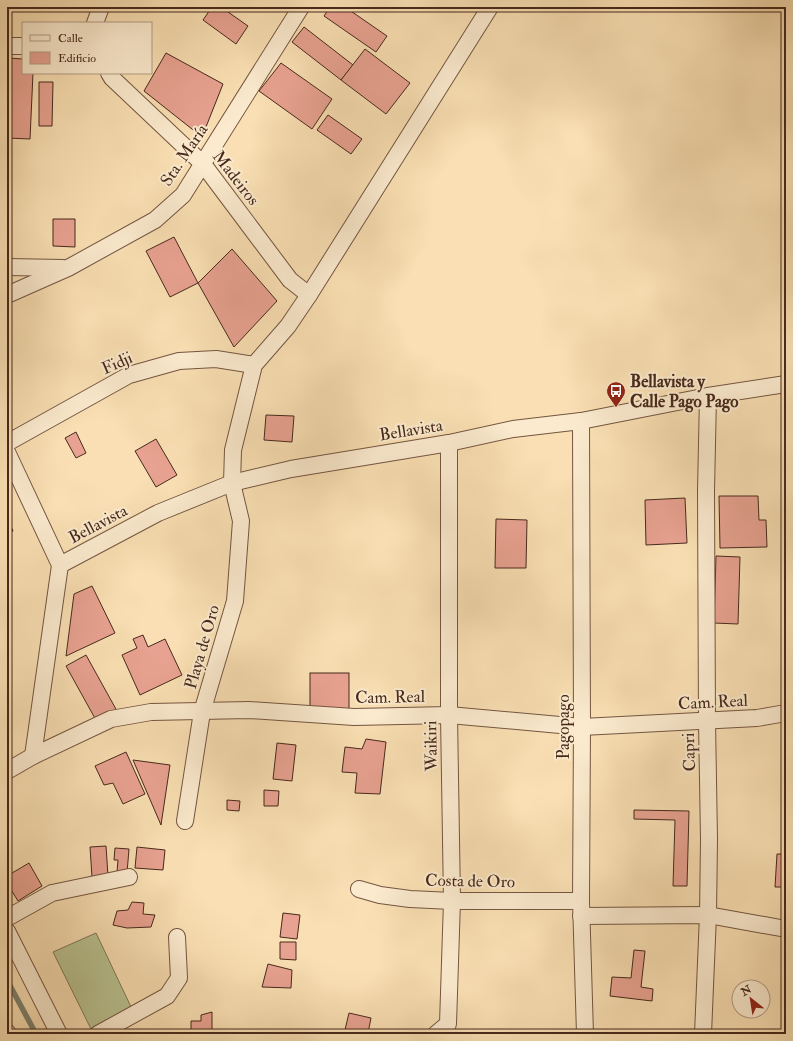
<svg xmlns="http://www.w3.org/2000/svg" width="793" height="1041" viewBox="0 0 793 1041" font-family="'IM FELL Double Pica',serif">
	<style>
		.pitch { fill: #b9c290; stroke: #807656 }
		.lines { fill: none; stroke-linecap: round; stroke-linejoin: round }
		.stream { stroke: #7c8270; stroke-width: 5.5 }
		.building { fill: #e8a291; stroke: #47291b }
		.street-casing { stroke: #745641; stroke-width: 18 }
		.street { stroke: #fbeace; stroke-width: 16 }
		.labels { text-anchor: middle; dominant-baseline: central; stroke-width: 4; stroke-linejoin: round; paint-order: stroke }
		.street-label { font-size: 17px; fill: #47291b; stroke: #fbeace }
		.poi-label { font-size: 17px; font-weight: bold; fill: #47291b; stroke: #fbeace; text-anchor: start }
	</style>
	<rect width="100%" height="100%" fill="#f9dfb3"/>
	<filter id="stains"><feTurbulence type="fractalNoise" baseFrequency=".005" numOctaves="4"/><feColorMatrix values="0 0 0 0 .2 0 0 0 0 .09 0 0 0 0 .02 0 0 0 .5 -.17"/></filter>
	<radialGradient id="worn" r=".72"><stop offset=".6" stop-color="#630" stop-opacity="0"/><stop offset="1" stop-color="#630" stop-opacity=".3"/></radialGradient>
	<!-- pitch -->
	<path class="pitch" d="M96,933l36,76 -41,20 -38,-77z"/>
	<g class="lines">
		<!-- stream -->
		<path class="stream" d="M7,980l29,54"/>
	</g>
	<!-- building -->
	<g class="building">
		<path d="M212,7h9l27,19 -12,18 -33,-24z"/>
		<path d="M330,7h15l42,29 -11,16 -52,-36z"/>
		<path d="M304,27l49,38 -12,15 -49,-38z"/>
		<path d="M365,49l45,34 -24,31 -45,-34z"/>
		<path d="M166,53l57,31 -21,53 -58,-46z"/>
		<path d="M7,58l16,1v14h10l-3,66 -23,-1z"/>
		<path d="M281,63l51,36 -20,30 -53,-38z"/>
		<path d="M39,82h14l-1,44h-13z"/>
		<path d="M328,115l34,24 -11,15 -34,-24z"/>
		<path d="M53,219h22v28l-22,-1z"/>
		<path d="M174,237l24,46 -28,14 -24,-46z"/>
		<path d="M232,249l45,52 -43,46 -36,-64z"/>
		<path d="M266,415l28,1 -2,26 -28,-2z"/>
		<path d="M76,432l10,21 -10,5 -11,-20z"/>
		<path d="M156,439l21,36 -21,12 -21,-36z"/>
		<path d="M719,496h39l1,24h7l1,27 -47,1z"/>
		<path d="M685,498l2,45 -41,2 -1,-45z"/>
		<path d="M7,518l6,13 -6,3z"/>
		<path d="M496,519l31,1 -1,48h-31z"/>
		<path d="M716,556l24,1 -2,67 -24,-1z"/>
		<path d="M92,586l23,47 -49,23 8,-62z"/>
		<path d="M143,635l5,12 17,-8 17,36 -42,20 -18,-40 15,-7 -4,-9z"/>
		<path d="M86,655l31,56 -20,11 -31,-56z"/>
		<rect x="310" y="673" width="39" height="37"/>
		<path d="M366,739l20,3 -6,52 -25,-1 2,-20 -15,-1 3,-25 17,2z"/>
		<path d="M277,743l19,2 -4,36 -19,-2z"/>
		<path d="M126,752l19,42 -22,10 -10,-21 -9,2 -9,-19z"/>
		<path d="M133,760l37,5 -9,60z"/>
		<path d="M264,790l15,1 -1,15h-14z"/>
		<path d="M227,800l13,1 -1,10 -12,-1z"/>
		<path d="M634,810l55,1 -2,75h-14l2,-66 -41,-1z"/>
		<path d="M106,846l2,30 -16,1 -2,-30z"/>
		<path d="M137,847l28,3 -2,20 -28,-2z"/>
		<path d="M115,848l14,1 -2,24 -10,-1 1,-12h-4z"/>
		<path d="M777,854h9v33h-11z"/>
		<path d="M29,863l13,23 -24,15 -11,-18v-7z"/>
		<path d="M132,902l12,1 -1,11 12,1 -4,12 -24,1 -14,-3 4,-14 11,-1z"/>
		<path d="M283,913l17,2 -3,24 -17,-2z"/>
		<path d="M280,942h16v18l-16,-1z"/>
		<path d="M634,950l11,1 -4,36 12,2 -1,12 -42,-5 2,-19 19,1z"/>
		<path d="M268,964l24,6 -1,18 -29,-1z"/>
		<path d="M212,1012v18h-21v-9h10v-6z"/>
		<path d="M349,1013l22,5 -3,15 5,1h-29z"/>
	</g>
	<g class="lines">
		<defs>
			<g id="street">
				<path d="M95,23l6,-16"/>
				<path d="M7,46h16"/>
				<path d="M109,73l3,5 91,86 87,116 19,15"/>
				<path d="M7,267l56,1"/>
				<path d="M7,295l61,-27 87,-48 28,-25 118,-188"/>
				<path d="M581,421l1,306 -1,174 4,133"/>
				<path d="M7,443l122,-68 50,-14 37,-2 38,6"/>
				<path d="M7,452l53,113 -27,191"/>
				<path d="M60,565l98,-52 74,-30 59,-14 158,-26 64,-14 68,-8 127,-25 78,-12"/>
				<path d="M7,771l26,-15 78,-37 40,-7 98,-2 105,7 95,-2 133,12 175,-9 29,-5"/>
				<path d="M185,821l17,-109 33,-111 6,-80 -9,-38 1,-33 21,-85 34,-39 21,-31 181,-288"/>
				<path d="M359,889l21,6 30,4 42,2h129"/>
				<path d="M581,916l127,-1 78,14"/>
				<path d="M7,918l45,-25 77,-16"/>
				<path d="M7,931l52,103"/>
				<path d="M7,1032l1,2"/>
				<path d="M98,1034l69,-38 12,-18 -2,-41"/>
				<path d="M436,1034l12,-10 4,-123 -3,-186v-272"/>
				<path d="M703,1034l5,-119 1,-76 -2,-118 -1,-230 2,-95"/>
			</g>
		</defs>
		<!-- street casing -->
		<use href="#street" class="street-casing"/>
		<!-- street -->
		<use href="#street" class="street"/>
	</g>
	<!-- icons -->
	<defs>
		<symbol id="bus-pin" viewBox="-11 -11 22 30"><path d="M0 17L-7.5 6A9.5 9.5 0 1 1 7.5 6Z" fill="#8f2418" stroke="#fbeace"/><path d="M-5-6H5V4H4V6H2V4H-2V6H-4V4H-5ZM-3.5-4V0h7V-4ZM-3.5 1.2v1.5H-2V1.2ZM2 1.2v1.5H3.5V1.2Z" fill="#fff"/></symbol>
	</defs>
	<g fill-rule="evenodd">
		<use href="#bus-pin" x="605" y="380" width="22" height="30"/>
	</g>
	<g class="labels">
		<!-- street labels -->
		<g class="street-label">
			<text transform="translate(184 155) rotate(-56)">Sta. María</text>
			<text transform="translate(236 178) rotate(52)">Madeiros</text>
			<text transform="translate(117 363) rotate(-24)">Fidji</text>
			<text transform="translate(411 430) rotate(-9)">Bellavista</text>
			<text transform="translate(98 524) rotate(-28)">Bellavista</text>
			<text transform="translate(202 647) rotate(-74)">Playa de Oro</text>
			<text transform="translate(390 697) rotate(-1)">Cam. Real</text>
			<text transform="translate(713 702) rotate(-3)">Cam. Real</text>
			<text transform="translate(563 727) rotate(-90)">Pagopago</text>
			<text transform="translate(431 746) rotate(-91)">Waikiri</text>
			<text transform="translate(689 752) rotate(-92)">Capri</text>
			<text transform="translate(470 881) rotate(1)">Costa de Oro</text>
		</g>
		<!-- poi labels -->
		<g class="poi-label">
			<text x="630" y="381">Bellavista y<tspan x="630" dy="20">Calle Pago Pago</tspan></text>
		</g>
	</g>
	<!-- margin -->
	<rect width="793" height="1041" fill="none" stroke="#f9dfb3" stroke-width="24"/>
	<rect x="8" y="8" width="777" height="1025" fill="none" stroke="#47291b" stroke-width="2"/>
	<rect x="12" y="12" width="769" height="1017" fill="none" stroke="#47291b"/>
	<!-- legend -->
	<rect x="22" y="22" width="130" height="52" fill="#fbeace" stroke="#b39d86"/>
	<rect x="30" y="35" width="20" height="6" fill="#fbeace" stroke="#b39d86"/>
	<text x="58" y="42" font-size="12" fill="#47291b">Calle</text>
	<rect x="30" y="52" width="20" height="12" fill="#e8a291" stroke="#b39d86"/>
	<text x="58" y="62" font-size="12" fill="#47291b">Edificio</text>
	<!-- north arrow -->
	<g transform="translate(751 999) rotate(330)"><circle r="19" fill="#fbeace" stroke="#b39d86"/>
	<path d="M0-3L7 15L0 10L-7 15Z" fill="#8f2418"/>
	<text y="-6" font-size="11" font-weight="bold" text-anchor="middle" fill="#47291b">N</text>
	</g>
	<rect width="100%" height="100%" filter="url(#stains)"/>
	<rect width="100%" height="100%" fill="url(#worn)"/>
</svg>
